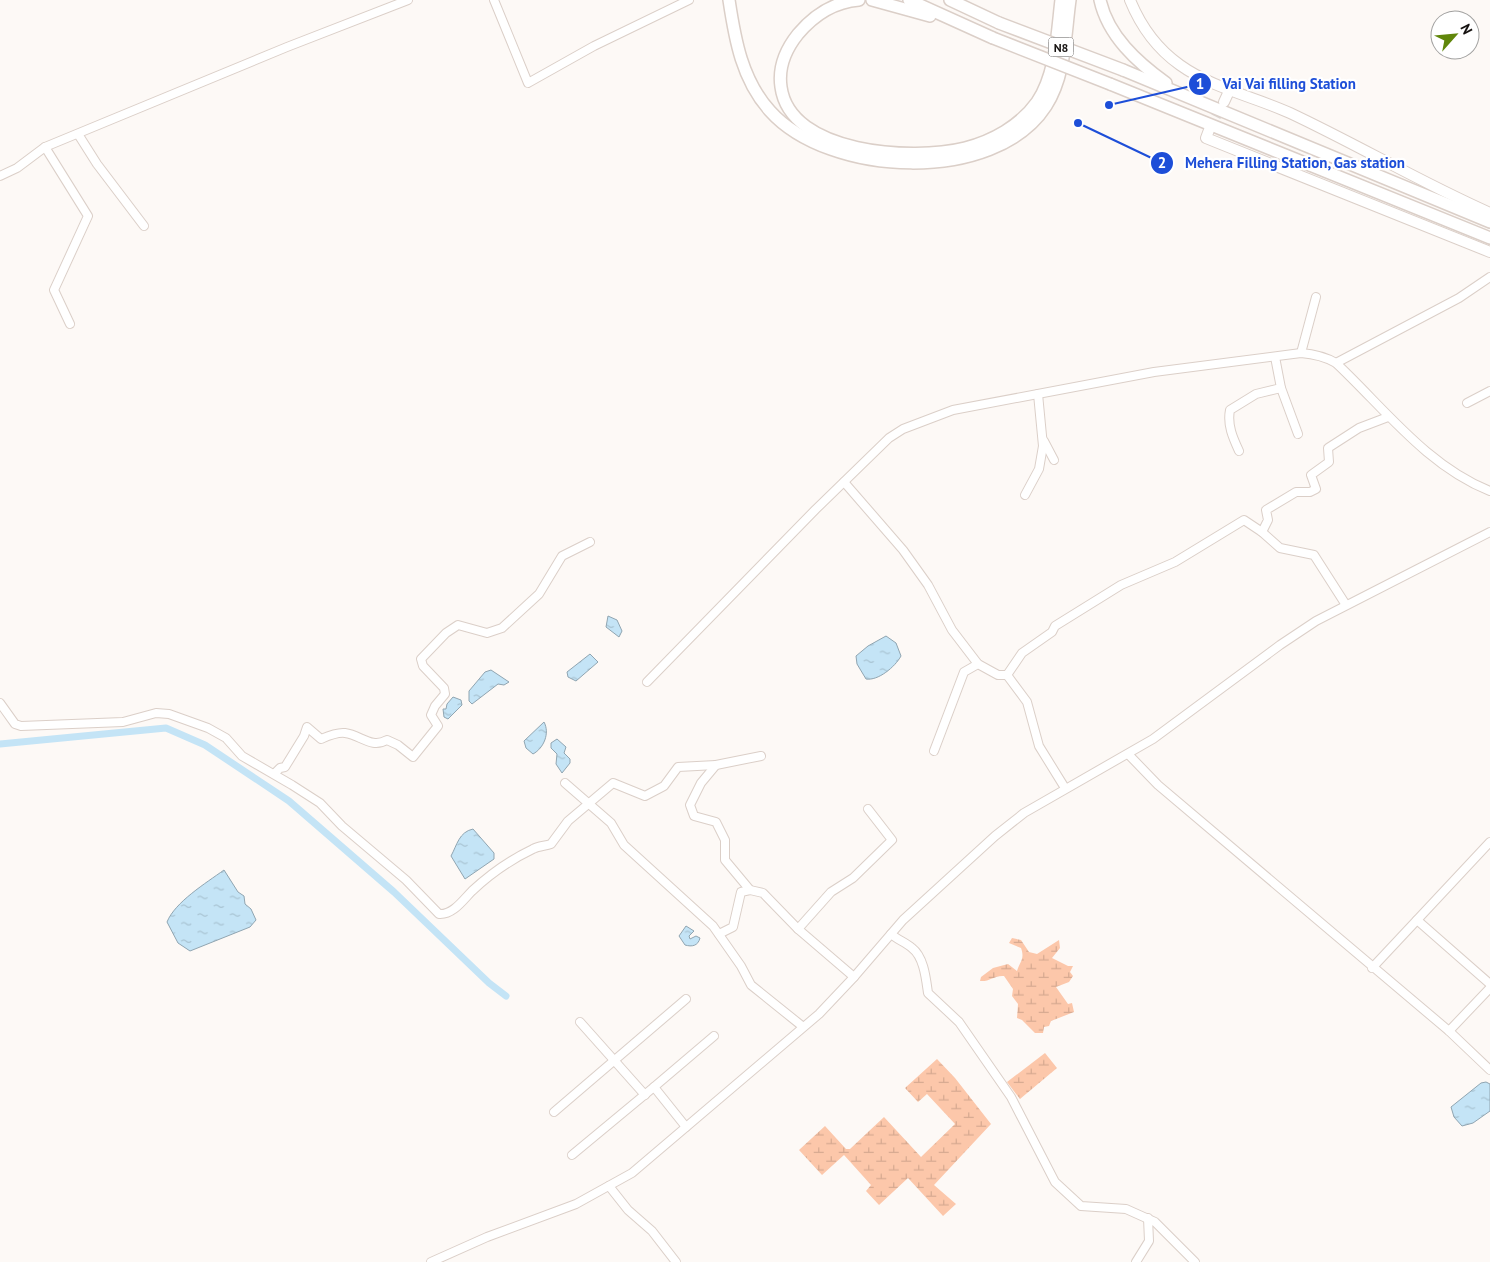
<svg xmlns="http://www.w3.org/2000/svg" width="1490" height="1262" viewBox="0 0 1490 1262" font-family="'PT Sans',sans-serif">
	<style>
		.wetland { fill: url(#wetland-marsh) }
		.water { fill: url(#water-ripples); stroke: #90a5b1 }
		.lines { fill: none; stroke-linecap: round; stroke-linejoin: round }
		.canal { stroke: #c4e4f6; stroke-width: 7 }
		.major-tunnel { stroke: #dad6d3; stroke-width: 10; stroke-dasharray: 10 5; stroke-linecap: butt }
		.minor-casing { stroke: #dbcfc8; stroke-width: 10 }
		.major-casing { stroke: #dbcfc8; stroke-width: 12 }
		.highway-casing { stroke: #dbcfc8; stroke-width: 14 }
		.minor { stroke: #fff; stroke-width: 8 }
		.major { stroke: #fff; stroke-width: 10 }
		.highway { stroke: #fff; stroke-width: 11 }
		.highway-bridge-casing { stroke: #dbcfc8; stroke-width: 14; stroke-linecap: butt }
		.highway-bridge { stroke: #fff; stroke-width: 11 }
		.labels { text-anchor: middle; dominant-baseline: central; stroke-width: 4.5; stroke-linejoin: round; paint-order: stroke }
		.shield { fill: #fff; stroke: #5b5857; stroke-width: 1 }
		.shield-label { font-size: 12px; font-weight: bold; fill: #15110f }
		.leader { fill: none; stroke: #1d4ed8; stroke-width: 2 }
		.callout-dot { fill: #1d4ed8; stroke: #fff; stroke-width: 2 }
		.mark-label { font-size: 15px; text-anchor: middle; font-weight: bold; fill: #fff }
		.callout-label { font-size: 15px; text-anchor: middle; font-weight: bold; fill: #1d4ed8; stroke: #fff; stroke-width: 4.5; stroke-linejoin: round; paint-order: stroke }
	</style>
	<defs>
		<pattern id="wetland-marsh" width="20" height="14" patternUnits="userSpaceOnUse" patternTransform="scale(1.25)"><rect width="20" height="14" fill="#fcc7aa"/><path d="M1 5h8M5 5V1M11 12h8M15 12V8" fill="none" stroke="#d7aa91"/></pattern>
		<pattern id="water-ripples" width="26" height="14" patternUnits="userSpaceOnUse" patternTransform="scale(1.25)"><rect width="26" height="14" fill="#c4e4f6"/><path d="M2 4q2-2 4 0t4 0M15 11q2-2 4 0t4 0" fill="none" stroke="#a8c3d2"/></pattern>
	</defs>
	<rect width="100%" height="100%" fill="#fdf9f6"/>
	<!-- wetland -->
	<g class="wetland">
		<path d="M1012,938l9,2 8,12 8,2 22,-14 1,8 -8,10 16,8h5l-3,6 3,4 -4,6 -13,5 12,17 4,-1 2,9 -23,9 -2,5 -5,1 -1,6h-8l-13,-13 -5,-2 1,-14 -6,-8 1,-7 -9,-13c-9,-1 -15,6 -24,5l1,-4 12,-9 15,-4 9,7c3,-10 8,-12 4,-23l-12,-5z"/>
		<path d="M1045,1053l12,15 -37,31 -13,-17z"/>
		<path d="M937,1059l18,19 36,46 -57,61 22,19 -13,12 -35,-38 -29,27 -13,-14 5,-6 -27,-30 -22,20 -23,-25 26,-24 21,23h4l34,-32 37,40 34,-33 -28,-30 -9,8 -13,-14z"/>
	</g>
	<!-- water -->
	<g class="water">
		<path d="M608,616l9,4 5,11 -3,6 -13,-10z"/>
		<path d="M886,636l10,7 5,13c-6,11 -23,25 -35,23l-9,-15 -1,-8 12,-10z"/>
		<path d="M590,654l8,8 -22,19 -8,-4 -1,-5z"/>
		<path d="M491,670l18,12 -5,3 -6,-1 -26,20 -3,-3v-10l16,-19z"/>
		<path d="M453,697l8,3 1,5 -14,14 -4,-2 -1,-8h3l1,-5z"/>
		<path d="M544,722c6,11 0,26 -11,32l-7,-6 -2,-7z"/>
		<path d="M557,739l9,8 -2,6 6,6v4l-8,10 -6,-9 1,-10 -6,-6v-5z"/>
		<path d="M473,829l21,24v6l-29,20 -14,-23c6,-11 8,-24 22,-27z"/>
		<path d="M224,870l14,22 6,4 1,8 6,5 5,11 -6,7 -60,24 -12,-8 -11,-21c8,-20 39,-39 57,-52z"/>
		<path d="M686,926l8,5 -5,5 1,3 6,-3 4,2c-2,8 -8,9 -15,7l-6,-9z"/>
		<path d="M1486,1082l4,2v27l-17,12 -11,3 -8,-9 -3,-10 30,-24z"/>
	</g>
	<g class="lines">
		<!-- canal -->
		<path class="canal" d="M0,744l166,-16 39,17 84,56 105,91 95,91 17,13"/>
		<!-- major-tunnel -->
		<path class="major-tunnel" d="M1209,130l14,-27"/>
		<defs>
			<g id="minor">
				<path d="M494,0l34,83 66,-37 95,-46"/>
				<path d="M78,134l19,30 47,62"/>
				<path d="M45,147l43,69 -34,74 16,34"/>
				<path d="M0,176l17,-8 28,-21 242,-100 121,-47"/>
				<path d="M1301,353l15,-56"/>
				<path d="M1336,363l123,-65 31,-21"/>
				<path d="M1281,388l17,46"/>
				<path d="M1467,403l23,-12"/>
				<path d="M1044,441l10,19"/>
				<path d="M1239,451c-6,-13 -12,-26 -9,-41l26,-16 25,-6 -6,-31"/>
				<path d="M844,482l59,68 25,35 24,45 26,34"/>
				<path d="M1025,495l14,-26 4,-23 -5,-52"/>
				<path d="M1262,532l6,-12 -2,-10 30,-18h14l6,-3 -5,-14 18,-13 -1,-14 31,-20 29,-11"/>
				<path d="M647,682l169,-173 73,-71 14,-9 50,-19 201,-38 147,-19c13,1 23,3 35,10 48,45 91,103 154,128"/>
				<path d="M0,703l15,21 6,2 102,-4 33,-9 13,1 39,14 18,10 16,18 50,29 28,18 22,23 64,54 33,34c14,1 24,-14 33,-23 17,-16 40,-32 61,-42 5,-3 12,-3 18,-5l17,-23 45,-38 32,13 19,-10 14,-19 38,-2"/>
				<path d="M934,751l30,-79 14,-8 20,11h9"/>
				<path d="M1129,755l29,30 291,246 41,39"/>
				<path d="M274,774l6,-6 5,-1 19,-31 3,-9 14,12c7,-3 16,-7 24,-6 16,2 26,16 42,7l11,5 15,12 25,-31 -7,-11 4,-9 10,-12 -1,-6 -21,-22 -2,-7 25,-26 12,-8 29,8 15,-5 37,-34 23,-38 28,-14"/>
				<path d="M565,783l46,40 13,22 89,81 28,40 10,19 51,41"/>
				<path d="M1065,788l-26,-42 -12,-44 -20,-27 15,-22 30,-21 3,-6 66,-41 54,-23 69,-42 18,12 18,16 34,7 32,50"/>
				<path d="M1490,842l-73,78 73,64"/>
				<path d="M750,890l-25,-30v-20l-9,-18 -22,-6 -4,-11 11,-22 15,-18 45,-9"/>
				<path d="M798,929l33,-37 22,-14 39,-38 -24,-31"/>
				<path d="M719,934l14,-7 8,-35 9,-2 13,3 35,36 56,48"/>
				<path d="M891,934c7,6 14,8 21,14 12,9 14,31 16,45l31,29 52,75 44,85 26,24 45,3 29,13 40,40"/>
				<path d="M1372,968l45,-48"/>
				<path d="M580,1022l65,73"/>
				<path d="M1449,1031l41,-43"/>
				<path d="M654,1087l60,-51"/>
				<path d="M554,1112l132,-113"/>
				<path d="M572,1155l82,-68 32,40"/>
				<path d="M609,1186l19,24 24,21 24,31"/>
				<path d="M431,1262l56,-25 89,-33 56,-31 187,-159 35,-37 49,-57 92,-84 29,-23 129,-74 127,-94 36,-24 174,-89"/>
				<path d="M1136,1262l13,-21 -1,-23"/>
			</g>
			<g id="major">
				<path d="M1130,0c11,27 26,48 50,65 32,23 75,32 110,48 68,32 132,70 200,100"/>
				<path d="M1224,102l6,-13"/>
				<path d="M1209,130l-3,8 284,114"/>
			</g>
			<g id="highway">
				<path d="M729,0c6,40 13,80 41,111 59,66 225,74 276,-5 20,-31 19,-71 24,-106"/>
				<path d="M859,0c-26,2 -45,15 -61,34 -12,15 -20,33 -17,53 9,67 132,74 184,61 27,-7 55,-22 72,-46 19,-28 20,-69 24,-102"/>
				<path d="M872,0l58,16"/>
				<path d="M909,0l84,38"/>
				<path d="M950,0l49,23"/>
				<path d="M1100,0c8,36 37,62 66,83"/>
				<path d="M1123,70l367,152"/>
				<path d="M1110,84l380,154"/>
			</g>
		</defs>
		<!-- minor casing -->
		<use href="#minor" class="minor-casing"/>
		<!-- major casing -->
		<use href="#major" class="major-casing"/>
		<!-- highway casing -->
		<use href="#highway" class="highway-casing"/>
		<!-- minor -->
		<use href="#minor" class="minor"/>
		<!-- major -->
		<use href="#major" class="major"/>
		<!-- highway -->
		<use href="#highway" class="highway"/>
		<defs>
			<g id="highway-bridge">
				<path d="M999,23l124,47"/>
				<path d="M993,38l117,46"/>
			</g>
		</defs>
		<!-- highway-bridge casing -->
		<use href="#highway-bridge" class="highway-bridge-casing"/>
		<!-- highway-bridge -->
		<use href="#highway-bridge" class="highway-bridge"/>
	</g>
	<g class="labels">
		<!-- shield labels -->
		<rect class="shield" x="1048.5" y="37.5" width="25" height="19" rx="4"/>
		<g class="shield-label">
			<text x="1061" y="47">N8</text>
		</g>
	</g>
	<!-- callouts -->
	<path class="leader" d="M1109 105L1200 84M1078 123L1162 163"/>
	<g class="callout-dot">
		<circle cx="1109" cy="105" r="5"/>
		<circle cx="1078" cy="123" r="5"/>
		<circle cx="1200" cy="84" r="12"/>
		<circle cx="1162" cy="163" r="12"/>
	</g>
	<g class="mark-label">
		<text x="1200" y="89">1</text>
		<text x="1162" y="168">2</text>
	</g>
	<g class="callout-label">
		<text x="1289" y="89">Vai Vai filling Station</text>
		<text x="1295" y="168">Mehera Filling Station, Gas station</text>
	</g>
	<!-- north arrow -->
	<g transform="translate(1455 35) rotate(63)"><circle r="24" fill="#ffffff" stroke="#a1a09f"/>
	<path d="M0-4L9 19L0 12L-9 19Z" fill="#60860a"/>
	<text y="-8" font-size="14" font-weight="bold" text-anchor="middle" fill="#15110f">N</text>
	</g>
</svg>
